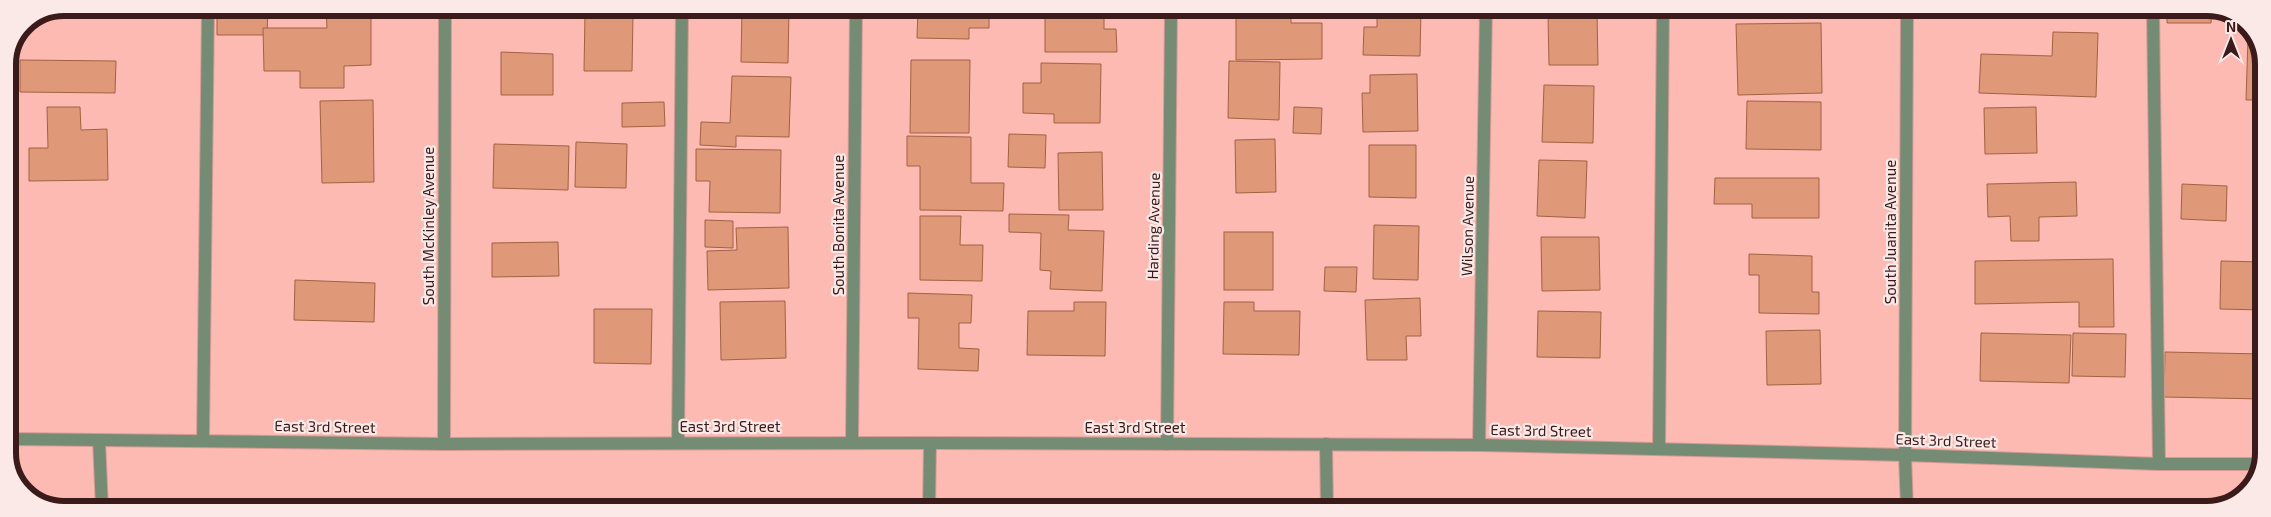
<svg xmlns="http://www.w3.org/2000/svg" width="2271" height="517" viewBox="0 0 2271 517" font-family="'Exo 2',sans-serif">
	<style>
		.building { fill: #df9979; stroke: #a36142 }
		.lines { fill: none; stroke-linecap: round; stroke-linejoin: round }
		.service-casing { stroke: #d59a94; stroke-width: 14 }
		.minor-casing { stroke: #d59a94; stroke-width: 14 }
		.tertiary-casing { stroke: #d59a94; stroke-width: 14 }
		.service { stroke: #748c74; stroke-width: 12 }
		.minor { stroke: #748c74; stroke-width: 12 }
		.tertiary { stroke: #748c74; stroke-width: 12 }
		.labels { text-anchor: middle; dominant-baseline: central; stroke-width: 4.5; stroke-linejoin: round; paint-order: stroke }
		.street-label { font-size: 15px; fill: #3a1b19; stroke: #fae9e7 }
		.rim { fill: none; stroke: #3a1b19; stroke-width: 6 }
	</style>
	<rect width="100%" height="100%" fill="#fcbab3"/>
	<!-- building -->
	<g class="building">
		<path d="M217,8h51l-1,27h-50z"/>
		<path d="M326,8h45v57l-27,1v22h-44v-17h-36l-1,-43h64z"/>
		<path d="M742,8h47l-1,55 -47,-1z"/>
		<path d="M918,8h71v20h-20v11l-52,-1z"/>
		<path d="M1045,8h59v21h12l1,23h-72z"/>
		<path d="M1236,8h55v15h31v36l-86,1z"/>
		<path d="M1377,8h44l-1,48 -57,-1 1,-28h13z"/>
		<path d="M1782,8h39v8l-39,-1z"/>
		<path d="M2167,9h45l-1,14h-44z"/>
		<path d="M585,13l48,1 -1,57h-48z"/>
		<path d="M1597,13l1,52h-49l-1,-51z"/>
		<path d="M1821,23l1,70 -84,2 -2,-71z"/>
		<path d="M2053,32l45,1 -2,64 -117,-4 2,-39 71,2z"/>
		<path d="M2248,39h6l9,22v39h-17z"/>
		<path d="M501,52l52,2v41h-52z"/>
		<path d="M20,60l96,1 -1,32 -95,-1z"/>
		<path d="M911,60h59l-1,73h-59z"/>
		<path d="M1229,61l51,1 -1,58 -51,-2z"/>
		<path d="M1041,63l60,1 -1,59h-46v-9l-31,-1v-30h18z"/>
		<path d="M1417,74l1,57 -55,1 -1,-39h8v-18z"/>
		<path d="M732,76l59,1 -2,60 -53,-1v11l-36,-2 1,-23 29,1z"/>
		<path d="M1544,85l50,1 -1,57 -51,-1z"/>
		<path d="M373,100l1,82 -52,1 -2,-82z"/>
		<path d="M1747,101l74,1v48l-75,-1z"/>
		<path d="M664,102l1,24 -43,1v-24z"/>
		<path d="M47,107h33l1,23 26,-1 1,51 -79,1v-33h19z"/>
		<path d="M1294,107l28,1 -1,26 -28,-1z"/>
		<path d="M2036,107l1,46 -52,1 -1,-46z"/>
		<path d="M2253,114h10v53h-8z"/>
		<path d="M1009,134l37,1 -1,33 -37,-1z"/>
		<path d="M907,136l64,1v46h33l-1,28 -83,-1v-44h-13z"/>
		<path d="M1275,139l1,53 -40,1 -1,-53z"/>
		<path d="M576,142l51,2 -1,44 -51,-1z"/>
		<path d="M494,144l75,2 -1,44 -75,-2z"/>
		<path d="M1369,145h47v53l-47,-1z"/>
		<path d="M696,149l85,1 -1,63 -71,-1 1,-31h-14z"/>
		<path d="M1102,152l1,58h-44l-1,-57z"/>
		<path d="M1539,160l48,1 -2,57 -48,-2z"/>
		<path d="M1715,178h104v40h-67v-14h-38z"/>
		<path d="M2076,182l1,34 -38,1v24h-28l-1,-25 -22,1 -1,-33z"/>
		<path d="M2182,184l45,2 -1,35 -45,-2z"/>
		<path d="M1009,214l60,1 -1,15 36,1 -2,60 -52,-2 1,-18 -11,-1 1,-37 -32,-1z"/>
		<path d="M920,216h41l-1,29h23l-1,36 -62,-1z"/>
		<path d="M705,220l28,1v27l-28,-1z"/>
		<path d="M1374,225l45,1 -1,54 -45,-1z"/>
		<path d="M788,227l1,61 -81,2 -1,-39 30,-1 -1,-22z"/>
		<rect x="1224" y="232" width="49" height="58"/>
		<path d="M1541,237h58l1,53 -58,1z"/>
		<path d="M558,242l1,34 -67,1v-34z"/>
		<path d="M1749,254l63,2v36h7v22l-60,-1v-38h-10z"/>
		<path d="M2113,259l1,68h-35v-25l-104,2v-43z"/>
		<path d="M2221,261l42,1v48l-43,-1z"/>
		<path d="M1325,267h32l-1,25 -32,-1z"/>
		<path d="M295,280l80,3 -1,39 -80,-2z"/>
		<path d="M908,293l64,2 -1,28h-12v25l20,1 -1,22 -60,-2 1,-51h-11z"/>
		<path d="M1420,298l1,38h-15l1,24h-40l-2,-60z"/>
		<path d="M785,301l1,57 -65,2 -1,-58z"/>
		<path d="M1074,302h32l-1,54 -78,-1 1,-44h46z"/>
		<path d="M1224,302h30v9h46l-1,44 -76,-1z"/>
		<path d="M594,309h58l-1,55 -57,-1z"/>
		<path d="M1538,311l63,1 -1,46 -63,-1z"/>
		<path d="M1820,330l1,54 -54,1 -1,-54z"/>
		<path d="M1981,333l90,2 -2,48 -89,-2z"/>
		<path d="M2073,333l53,1 -1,43 -53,-1z"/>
		<path d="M2165,352l98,2v45l-99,-2z"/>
	</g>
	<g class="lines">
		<defs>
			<g id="service">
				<path d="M2153,9l6,455"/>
				<path d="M99,440l3,68"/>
				<path d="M203,441l5,-433"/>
				<path d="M678,443l4,-435"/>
				<path d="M1326,444l1,65"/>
				<path d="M1659,449l4,-441"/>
				<path d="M1905,455l2,54"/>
			</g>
			<g id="minor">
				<path d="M852,443l4,-435"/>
				<path d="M444,444l1,-436"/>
				<path d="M1167,444l4,-436"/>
				<path d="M1479,445l7,-437"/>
				<path d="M1905,455l2,-447"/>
				<path d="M929,509l1,-66"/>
			</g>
			<path id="tertiary" d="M8,439l436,5 486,-1 549,2 426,10 254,9h103"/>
		</defs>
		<!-- service casing -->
		<use href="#service" class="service-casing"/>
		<!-- minor casing -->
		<use href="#minor" class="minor-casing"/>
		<!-- tertiary casing -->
		<use href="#tertiary" class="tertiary-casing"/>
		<!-- service -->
		<use href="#service" class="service"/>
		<!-- minor -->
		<use href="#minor" class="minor"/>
		<!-- tertiary -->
		<use href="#tertiary" class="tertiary"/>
	</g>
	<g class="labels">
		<!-- street labels -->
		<g class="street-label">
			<text transform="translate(838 225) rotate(-90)">South Bonita Avenue</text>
			<text transform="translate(428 226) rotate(-90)">South McKinley Avenue</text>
			<text transform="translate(1153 226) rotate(-89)">Harding Avenue</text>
			<text transform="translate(1467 226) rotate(-89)">Wilson Avenue</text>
			<text transform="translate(1890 232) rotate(-90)">South Juanita Avenue</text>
			<text transform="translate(325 426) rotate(1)">East 3rd Street</text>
			<text x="730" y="426">East 3rd Street</text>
			<text x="1135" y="427">East 3rd Street</text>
			<text transform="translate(1541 430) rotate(1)">East 3rd Street</text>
			<text transform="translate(1946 440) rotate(2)">East 3rd Street</text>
		</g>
	</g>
	<!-- crop -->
	<path d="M0 0H2271V517H0ZM64 16H2207A48 48 0 0 1 2255 64V453A48 48 0 0 1 2207 501H64A48 48 0 0 1 16 453V64A48 48 0 0 1 64 16Z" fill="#fae9e7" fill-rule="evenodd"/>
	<path class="rim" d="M64 16H2207A48 48 0 0 1 2255 64V453A48 48 0 0 1 2207 501H64A48 48 0 0 1 16 453V64A48 48 0 0 1 64 16Z"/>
	<!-- north arrow -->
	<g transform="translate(2231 40)" stroke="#fae9e7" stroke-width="4" paint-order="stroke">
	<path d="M0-4L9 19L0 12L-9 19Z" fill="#3a1b19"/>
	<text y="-8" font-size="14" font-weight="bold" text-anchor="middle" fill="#3a1b19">N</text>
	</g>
</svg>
